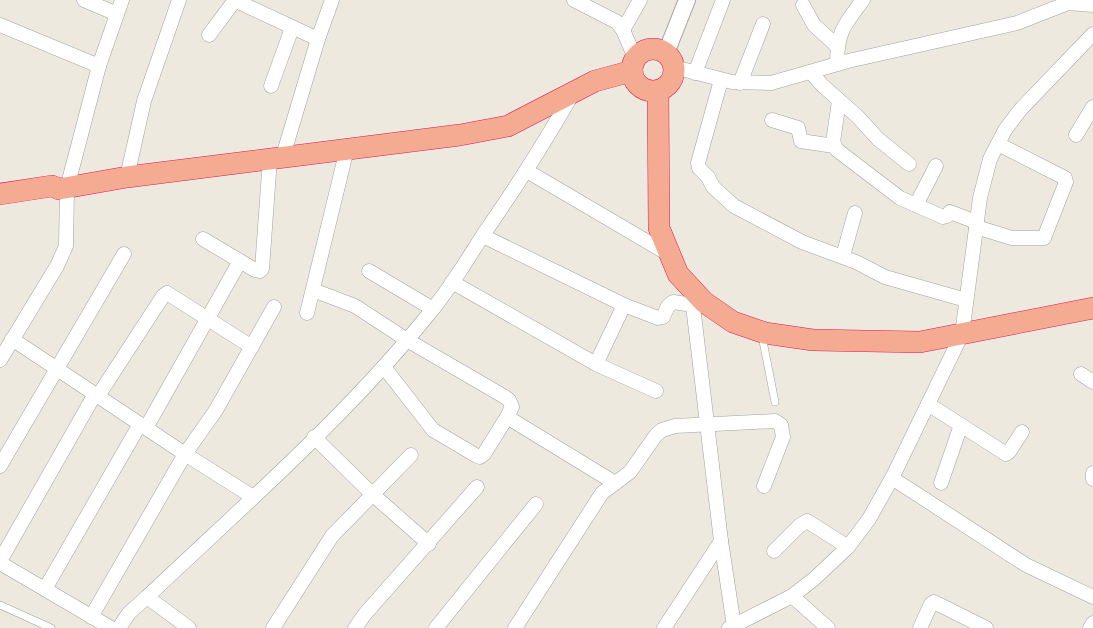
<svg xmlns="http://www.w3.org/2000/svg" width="1093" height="628" viewBox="0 0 1093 628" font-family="Karla,sans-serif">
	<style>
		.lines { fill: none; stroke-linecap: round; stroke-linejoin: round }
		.service-casing { stroke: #a2a2a2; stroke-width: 8 }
		.minor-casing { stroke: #a2a2a2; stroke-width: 15 }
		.tertiary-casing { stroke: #a2a2a2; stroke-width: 18 }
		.trunk-casing { stroke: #dc1b57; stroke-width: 22 }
		.service { stroke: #fff; stroke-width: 7 }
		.minor { stroke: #fff; stroke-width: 14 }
		.tertiary { stroke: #fff; stroke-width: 16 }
		.trunk { stroke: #f4ab92; stroke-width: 21 }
	</style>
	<rect width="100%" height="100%" fill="#ede9df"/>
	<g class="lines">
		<defs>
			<g id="service">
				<path d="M762,336l13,66"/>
				<path d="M0,605l51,23"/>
			</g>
			<g id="minor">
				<path d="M84,0l33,14"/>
				<path d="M234,0l84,39"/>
				<path d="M574,0l43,22 6,8 12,28"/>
				<path d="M803,5l11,20 23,21"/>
				<path d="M0,25l99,41"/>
				<path d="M623,30l17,-30"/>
				<path d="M209,35l26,-35"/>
				<path d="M837,64c0,-32 7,-39 26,-64"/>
				<path d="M674,67l58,15 39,1 77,-22 169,-38 51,-20 25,2"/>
				<path d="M811,72l11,13 36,32 20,22 31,25"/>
				<path d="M695,73l28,-73"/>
				<path d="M721,80l-23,83 1,5 9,9 5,10 21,19 68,36 54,20 29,15 81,23"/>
				<path d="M740,83l23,-59"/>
				<path d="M271,86l21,-58"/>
				<path d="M839,101l-6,41 4,8 63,48 43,19 4,-1 3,-4 26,10"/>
				<path d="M772,120l26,8 3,13 33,5"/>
				<path d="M1076,135l17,-28"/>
				<path d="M283,156l35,-117 14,-39"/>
				<path d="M527,171l143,84"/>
				<path d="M127,177l17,-76 35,-101"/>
				<path d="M916,205l20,-39"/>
				<path d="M976,227l36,11h32l22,-56 -1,-4 -67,-34"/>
				<path d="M483,236l141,69 34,13 5,-1 5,-11 5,-4 20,3"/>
				<path d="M203,239l52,31 5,1 2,-2 8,-111"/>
				<path d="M843,256l12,-43"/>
				<path d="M369,271l64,38"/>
				<path d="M452,282l144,82 60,27"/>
				<path d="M691,289l30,252 13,85"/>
				<path d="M313,290l42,16 52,34 98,57 4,3 3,7 -5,10 108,66"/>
				<path d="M307,313l40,-164"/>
				<path d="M12,339l173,115 68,43"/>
				<path d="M0,360l57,-94 9,-20 1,-58 32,-122 23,-66"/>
				<path d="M596,364l28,-59"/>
				<path d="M384,367l49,63 44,26 3,1 4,-3 23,-37"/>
				<path d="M1081,374l12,8"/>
				<path d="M98,396l65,-100 4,-3 85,54"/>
				<path d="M928,404l78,50 3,-2 13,-20"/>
				<path d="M146,428l94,-167"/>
				<path d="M314,437l57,56 58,51"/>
				<path d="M0,466l124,-212"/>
				<path d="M1093,473v6"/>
				<path d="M892,478l134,87 67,32"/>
				<path d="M941,483l20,-58"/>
				<path d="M774,551l25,-25 8,-5 41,26"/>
				<path d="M0,561l95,-167"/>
				<path d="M0,563l111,65"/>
				<path d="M45,589l95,-165"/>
				<path d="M792,596l36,32"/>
				<path d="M147,597l42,31"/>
				<path d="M91,617l94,-163 31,-44 58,-103"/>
				<path d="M119,628l10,-15 18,-16c97,-92 201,-182 285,-287 19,-23 35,-50 51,-75 32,-46 62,-93 90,-142"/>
				<path d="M273,628l59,-92 79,-81"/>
				<path d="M355,628l10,-14 112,-127"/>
				<path d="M436,628l100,-124"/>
				<path d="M515,628l87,-135 28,-21 26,-37 6,-5 13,-4 100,-5 6,4 2,12 -19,49"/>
				<path d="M664,628l57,-87"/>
				<path d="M729,628l63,-32 22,-17 34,-32 21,-28 23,-41 70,-144 18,-136 10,-39 15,-29 16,-21 72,-75"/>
				<path d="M920,628l11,-24 3,-2 52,26"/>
				<path d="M1090,628l3,-5"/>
			</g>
			<path id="tertiary" d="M666,53l21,-53"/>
			<g id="trunk">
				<circle cx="653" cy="70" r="21"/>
				<path d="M658,91l1,137 19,46 26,28 29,20 32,11 48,7 107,2 173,-34"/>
				<path d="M0,194l52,-8 7,3 68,-12 333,-42 48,-9 87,-45 37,-10"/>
			</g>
		</defs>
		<!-- service casing -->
		<use href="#service" class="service-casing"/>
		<!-- minor casing -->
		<use href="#minor" class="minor-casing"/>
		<!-- tertiary casing -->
		<use href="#tertiary" class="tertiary-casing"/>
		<!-- trunk casing -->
		<use href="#trunk" class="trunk-casing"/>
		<!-- service -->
		<use href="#service" class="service"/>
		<!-- minor -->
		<use href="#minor" class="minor"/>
		<!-- tertiary -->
		<use href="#tertiary" class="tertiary"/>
		<!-- trunk -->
		<use href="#trunk" class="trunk"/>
	</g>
</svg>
